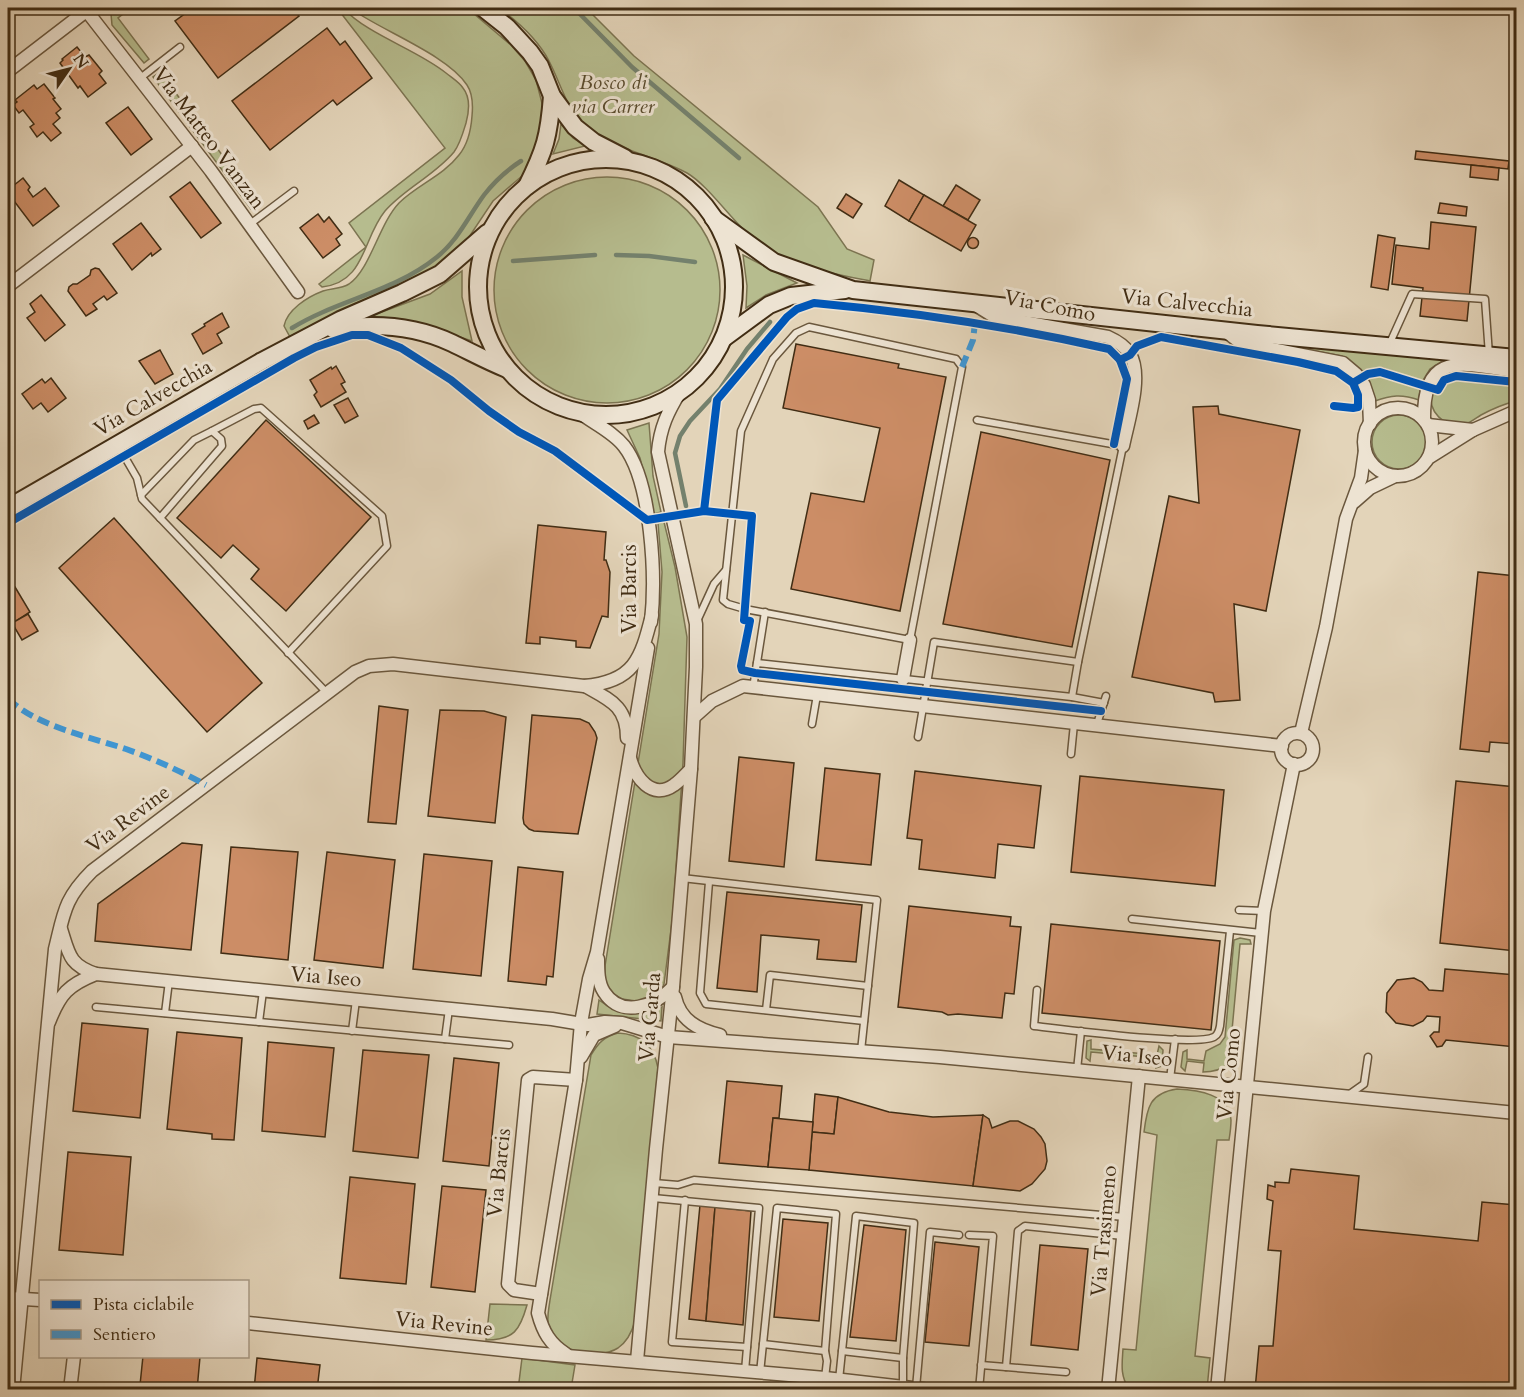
<svg xmlns="http://www.w3.org/2000/svg" width="1524" height="1397" viewBox="0 0 1524 1397" font-family="Cardo,serif">
	<style>
		.green { fill: #b6bc8e; stroke: #7c7451; stroke-width: 1.5 }
		.lines { fill: none; stroke-linecap: round; stroke-linejoin: round }
		.stream { stroke: #74816d; stroke-width: 4.5 }
		.building { fill: #cc8d66; stroke: #412d14; stroke-width: 1.5 }
		.lane-casing { stroke: #6a573d; stroke-width: 9 }
		.street-casing { stroke: #6a573d; stroke-width: 15 }
		.secondary-casing { stroke: #412d14; stroke-width: 20 }
		.lane { stroke: #ede3d2; stroke-width: 6 }
		.street { stroke: #ede3d2; stroke-width: 12 }
		.secondary { stroke: #ede3d2; stroke-width: 16 }
		.quiet { stroke: #3f96d3; stroke-width: 6; stroke-dasharray: 12 6; stroke-linecap: butt }
		.cycleway-casing { stroke: #ede3d2; stroke-width: 11 }
		.cycleway { stroke: #0057b8; stroke-width: 8 }
		.labels { text-anchor: middle; dominant-baseline: central; stroke-width: 6; stroke-linejoin: round; paint-order: stroke }
		.park-label { font-size: 21px; font-style: italic; fill: #584a2c; stroke: #ede3d2 }
		.street-label { font-size: 21px; fill: #412d14; stroke: #ede3d2 }
	</style>
	<rect width="100%" height="100%" fill="#e3d4b9"/>
	<filter id="stains"><feTurbulence type="fractalNoise" baseFrequency=".00333" numOctaves="4"/><feColorMatrix values="0 0 0 0 .2 0 0 0 0 .09 0 0 0 0 .02 0 0 0 .5 -.17"/></filter>
	<radialGradient id="worn" r=".72"><stop offset=".6" stop-color="#630" stop-opacity="0"/><stop offset="1" stop-color="#630" stop-opacity=".3"/></radialGradient>
	<!-- green -->
	<g class="green">
		<path d="M115,8h16l-13,10 31,41 -5,4 -32,-38 -1,-11z"/>
		<path d="M337,8h6c25,27 73,41 103,65 6,5 13,9 17,15 8,10 6,24 3,35 -3,10 -6,21 -12,29 -20,24 -49,36 -69,59 -23,28 -19,71 -63,76l-3,-3 47,-37 -17,-24 96,-75z"/>
		<path d="M350,8h117l44,37 14,16 11,19 8,31 -1,20 -12,34 -9,11 -29,25 -30,45 -24,22 -149,69 -6,-11c3,-16 23,-29 39,-35 9,-3 18,-2 26,-7 21,-14 30,-60 50,-81 18,-18 44,-27 60,-48 9,-11 12,-25 13,-39 1,-10 1,-22 -5,-31 -19,-30 -87,-55 -117,-77z"/>
		<path d="M499,8h87l48,48 184,151 29,42 27,11 -4,21c-46,-9 -90,-16 -125,-50 -17,-16 -39,-47 -58,-58 -27,-15 -85,-28 -104,-48 -17,-18 -23,-43 -34,-64 -11,-21 -32,-40 -50,-53z"/>
		<path d="M160,72l98,131 -7,6 -98,-132z"/>
		<path d="M561,124l12,14 12,8 -32,8 6,-15z"/>
		<circle cx="607" cy="290" r="113"/>
		<path d="M743,255l54,28 -31,12 -20,13 1,-22z"/>
		<path d="M462,271v26l10,44 -65,-21 -36,-4 59,-22z"/>
		<path d="M1305,347h1l140,12 -16,10 -8,13 -39,-14 -21,3 -20,-15 -37,-7z"/>
		<path d="M1373,376h13l34,13 -1,11c-17,-6 -28,-5 -44,1l-2,-9 -7,-14z"/>
		<path d="M1455,380l61,6v15c-12,3 -24,8 -35,14 -5,3 -11,8 -16,9 -22,4 -37,-12 -34,-33l9,1 4,-7z"/>
		<circle cx="1399" cy="442" r="27"/>
		<path d="M649,423l4,53 8,36 -7,2 -14,-56 -13,-28z"/>
		<path d="M664,522l11,45 12,70 -4,126 -10,151 -9,70 -8,11 -9,5 -11,1 -14,-2 -12,-7 -5,-11v-15l54,-332 3,-62 -4,-49z"/>
		<path d="M1240,938l10,2 1,4h-11l-9,97 10,1c-5,20 -18,30 -38,30l1,-9 -17,-2 -2,10 -4,-4 2,-15 4,-2v9l17,2 2,-10 14,-7 5,-7 9,-97z"/>
		<path d="M599,1000c20,16 40,17 63,7l-1,14 -64,-7z"/>
		<path d="M618,1033c23,1 36,13 40,35l-23,253c-3,11 -7,20 -17,27 -21,13 -61,4 -69,-20 -3,-9 0,-20 1,-28l41,-245c8,-13 13,-18 27,-22z"/>
		<path d="M1091,1040v9l66,6 2,-9 4,4 -1,16 -6,2 1,-10 -66,-6 -1,9 -4,-3 1,-17z"/>
		<path d="M1177,1089c21,1 52,5 54,31 0,7 -1,14 -2,20h-12l-22,216 15,2 -3,31h-78c-9,-13 -7,-25 -6,-40l13,1 21,-215 -13,-3c3,-25 6,-39 33,-43z"/>
		<path d="M490,1304l37,1c-7,25 -13,35 -41,35z"/>
		<path d="M522,1358l53,7 -4,24 -53,1z"/>
	</g>
	<g class="lines">
		<!-- stream -->
		<g class="stream">
			<path d="M574,8l58,59 107,91"/>
			<path d="M616,255l33,1 46,6"/>
			<path d="M513,261l82,-6"/>
			<path d="M292,328c45,-28 102,-36 145,-71 21,-17 31,-40 47,-62 10,-13 23,-25 37,-34"/>
			<path d="M686,506l-11,-53 5,-17 10,-15 30,-32 27,-40 23,-27"/>
		</g>
	</g>
	<!-- building -->
	<g class="building">
		<path d="M193,8h100l6,8 -81,62 -43,-57z"/>
		<path d="M327,28l13,17 5,-4 27,37 -35,27 -4,-5 -63,50 -38,-49z"/>
		<path d="M77,47l8,10 4,-2 13,16 -3,3 7,9 -18,14 -8,-11 -2,2 -18,-25 3,-3 -1,-1z"/>
		<path d="M44,84l11,14 -2,1 8,10 -5,4 4,5 -7,6 8,9 -10,8 -8,-9 -6,5 -7,-10 4,-3 -11,-14 -4,3 -6,-8 4,-3 -2,-2 19,-15 3,4z"/>
		<path d="M128,107l24,32 -21,16 -25,-32z"/>
		<path d="M1416,151l93,10 -1,8 -93,-10z"/>
		<path d="M1471,165l28,3 -1,12 -28,-3z"/>
		<path d="M23,178l7,9 -2,3 5,7 12,-9 14,18 -26,20 -25,-33v-3z"/>
		<path d="M899,180l25,15 -15,26 -24,-15z"/>
		<path d="M190,182l31,41 -20,15 -31,-41z"/>
		<path d="M956,185l24,15 -12,20 -25,-14z"/>
		<path d="M846,194l16,10 -9,14 -16,-10z"/>
		<path d="M924,195l52,30 -15,26 -52,-30z"/>
		<path d="M1440,203l27,4 -1,9 -28,-3z"/>
		<path d="M318,214l6,8 5,-5 13,17 -6,5 4,6 -17,13 -23,-30z"/>
		<path d="M1431,222l45,5 -9,94 -47,-5 3,-28 -31,-4 4,-39 33,4z"/>
		<path d="M141,223l20,26 -9,7 -1,-3 -19,17 -19,-26z"/>
		<path d="M1378,235l17,3 -7,52 -17,-3z"/>
		<circle cx="973" cy="243" r="5.5"/>
		<path d="M95,268l4,1 18,24 -10,7 -3,-4 -11,8 4,5 -11,7 -18,-25 1,-4 4,-3h4l13,-9 1,-5z"/>
		<path d="M41,295l24,30 -20,16 -18,-23 8,-6 -5,-8z"/>
		<path d="M222,313l7,14 -12,7 5,9 -19,11 -11,-20 13,-8 -1,-2z"/>
		<path d="M796,344l103,20 -1,4 48,9 -46,234 -109,-22 20,-96 53,9 16,-74 -97,-20z"/>
		<path d="M160,350l13,24 -18,10 -16,-23z"/>
		<path d="M336,366l9,16 -4,2 5,8 -25,15 -7,-12 3,-3 -7,-12 21,-13 1,2z"/>
		<path d="M51,378l15,20 -18,14 -7,-9 -8,6 -11,-15 20,-15 3,4z"/>
		<path d="M348,398l10,18 -13,7 -11,-18z"/>
		<path d="M1218,406l1,8 81,16 -34,181 -32,-7 6,96 -25,2 -2,-9 -81,-16 37,-181 30,7 -6,-96z"/>
		<path d="M314,415l5,8 -11,6 -4,-8z"/>
		<path d="M266,420l105,97 -85,94 -35,-32 8,-10 -26,-24 -12,13 -44,-40z"/>
		<path d="M981,432l129,28 -38,187 -129,-23z"/>
		<path d="M114,518l148,165 -55,49 -148,-164z"/>
		<path d="M538,525l68,7 -2,28h2l4,12 -2,45 -6,-1 -12,32 -14,-1v-6l-36,-4v7l-14,-1z"/>
		<path d="M1478,572l38,4v168l-26,-2 -1,10 -29,-3z"/>
		<path d="M15,587l15,25 -20,13 -2,-5v-29z"/>
		<path d="M28,614l10,17 -16,9 -10,-17z"/>
		<path d="M379,706l29,4 -12,114 -28,-2z"/>
		<path d="M440,710l44,1 22,6 -11,106 -67,-7z"/>
		<path d="M532,715l48,4 9,4 6,9 2,6 -19,96 -44,-3 -5,-2 -5,-5 -1,-6z"/>
		<path d="M739,757l55,6 -10,104 -55,-6z"/>
		<path d="M825,768l55,6 -9,91 -55,-5z"/>
		<path d="M915,771l126,15 -7,62 -36,-4 -3,34 -76,-9 3,-29 -15,-2z"/>
		<path d="M1080,776l144,14 -9,96 -144,-14z"/>
		<path d="M1456,781l60,6v164l-76,-8z"/>
		<path d="M182,843l20,2 -11,105 -96,-9 3,-37z"/>
		<path d="M231,847l67,5 -10,108 -67,-7z"/>
		<path d="M327,852l68,8 -12,108 -69,-8z"/>
		<path d="M424,854l68,7 -11,115 -68,-7z"/>
		<path d="M518,867l45,5 -10,105 -6,-1 -1,9 -38,-4z"/>
		<path d="M727,892l135,13 -6,57 -39,-3 2,-19 -58,-5 -4,57 -40,-4z"/>
		<path d="M909,906l102,11 -1,9 11,1 -7,67 -9,-1 -3,25 -44,-4 -10,1 -6,-3 -44,-5z"/>
		<path d="M1051,924l169,17 -9,89 -169,-17z"/>
		<path d="M1445,969l71,6v72l-70,-7 -4,6 -5,1 -7,-11 4,-4h5l1,-15 -13,-1 -4,5 -10,5 -17,-3 -10,-11 1,-19 10,-13 17,-2 8,4 7,8 14,1z"/>
		<path d="M82,1023l66,6 -8,89 -67,-7z"/>
		<path d="M177,1032l65,6 -8,102 -22,-1v-5l-45,-5z"/>
		<path d="M268,1042l66,6 -9,89 -63,-6z"/>
		<path d="M363,1050l66,5 -11,103 -65,-7z"/>
		<path d="M454,1058l45,5 -10,103 -46,-5z"/>
		<path d="M727,1081l55,5 -3,32h-6l-5,49 -49,-4z"/>
		<path d="M815,1094l23,3 -4,37 -22,-2z"/>
		<path d="M838,1097l51,15 44,5 50,-2 -10,71 -164,-16 3,-38 22,2z"/>
		<path d="M983,1115l6,4 3,9 18,-7h8l16,8 7,8 4,7 2,17 -2,8 -13,15 -12,7 -47,-5z"/>
		<path d="M773,1118l40,4 -4,48 -41,-3z"/>
		<path d="M68,1152l63,5 -8,98 -64,-5z"/>
		<path d="M1291,1169l68,7 -5,53 124,12 4,-39 34,3v185h-261l4,-44h14l8,-95 -13,-1 5,-49 -6,-2 1,-14 7,2v-5l14,1z"/>
		<path d="M350,1177l65,7 -9,100 -66,-6z"/>
		<path d="M442,1186l44,4 -11,102 -44,-5z"/>
		<path d="M700,1205l15,2 -9,114 -17,-2z"/>
		<path d="M715,1207l36,4 -8,114 -37,-4z"/>
		<path d="M783,1219l45,4 -9,98 -45,-4z"/>
		<path d="M864,1225l42,5 -10,111 -46,-4z"/>
		<path d="M935,1242l44,5 -10,99 -44,-4z"/>
		<path d="M1040,1245l48,4 -10,101 -47,-5z"/>
		<path d="M143,1356l57,1 -3,33 -57,-5z"/>
		<path d="M257,1358l63,7 -3,25h-63z"/>
		<path d="M140,1385l56,5h-56z"/>
	</g>
	<g class="lines">
		<defs>
			<g id="lane">
				<path d="M139,79l41,-32"/>
				<path d="M250,224l44,-33"/>
				<path d="M809,327l147,32 6,8 -52,273 -165,-31 -17,-5 -5,-4 18,-169 32,-72 23,-26z"/>
				<path d="M1389,345l23,-51 73,5 4,56"/>
				<path d="M977,420l146,26 -45,216 -6,35"/>
				<path d="M212,431l42,-22 7,-1 121,108 5,30 -99,107"/>
				<path d="M119,447l18,31 5,21 185,194"/>
				<path d="M141,495l53,-55 18,-9 9,8 1,7 -62,72"/>
				<path d="M697,621l17,-37 12,-14"/>
				<path d="M757,663l315,34 32,6"/>
				<path d="M753,688l12,-76"/>
				<path d="M812,724l5,-29"/>
				<path d="M1096,727l10,-31"/>
				<path d="M918,737l16,-95 144,20"/>
				<path d="M1071,754l3,-30"/>
				<path d="M682,878l195,22 -16,151"/>
				<path d="M709,882l-9,111 6,11 158,17"/>
				<path d="M1239,910l25,1"/>
				<path d="M1132,919l129,14"/>
				<path d="M1037,990l-3,36c30,3 159,21 180,11 4,-2 5,-6 6,-11l10,-95"/>
				<path d="M96,1007l413,38"/>
				<path d="M766,1010l4,-35 98,11"/>
				<path d="M165,1013l4,-32"/>
				<path d="M259,1022l4,-31"/>
				<path d="M352,1031l4,-31"/>
				<path d="M445,1039l4,-30"/>
				<path d="M1077,1070l4,-39"/>
				<path d="M1170,1079l5,-40"/>
				<path d="M1347,1096l17,-12 4,-27"/>
				<path d="M654,1183l24,2 16,-5 431,37"/>
				<path d="M653,1198l106,10 -14,163"/>
				<path d="M685,1200l-13,142 75,5"/>
				<path d="M969,1235l24,1 -14,154"/>
				<path d="M763,1344l62,7"/>
				<path d="M842,1351l61,7"/>
				<path d="M981,1365l85,7"/>
				<path d="M1006,1367l12,-136 7,-5 98,10"/>
				<path d="M760,1373l17,-165 59,6 -11,137 2,10 -2,17"/>
				<path d="M839,1380l17,-164 58,7 -11,135v29"/>
				<path d="M916,1388l14,-156 29,3"/>
			</g>
			<g id="street">
				<path d="M86,10l125,161 87,121"/>
				<path d="M8,71l82,-63"/>
				<path d="M8,286l184,-140"/>
				<path d="M974,304l21,13 113,20c9,4 17,9 22,17 13,22 -2,67 -7,92"/>
				<path d="M1228,333l9,7 19,6 87,17 13,11 8,11 5,15 1,24"/>
				<circle cx="1398" cy="442" r="34"/>
				<path d="M580,413c15,11 33,19 44,33 28,36 32,132 27,176"/>
				<path d="M1424,419c-1,-71 41,-54 92,-48"/>
				<path d="M1428,425l45,5"/>
				<path d="M1430,457l43,-27 43,-19"/>
				<path d="M1354,502l16,-14 25,-12"/>
				<path d="M903,679l7,-39"/>
				<path d="M585,686c25,14 42,20 42,52"/>
				<path d="M694,717l18,-16 31,-15 539,60"/>
				<path d="M1301,733l25,-106 20,-108 15,-41 4,-28"/>
				<circle cx="1297" cy="749" r="16"/>
				<path d="M630,758c5,19 22,43 44,27 6,-4 12,-11 17,-16"/>
				<path d="M61,929c8,25 8,36 35,45"/>
				<path d="M598,959c0,11 0,24 6,33 18,28 52,13 69,-5"/>
				<path d="M675,997c5,23 23,33 45,38"/>
				<path d="M49,1022c11,-28 19,-37 47,-48l456,45 36,6 17,-3 17,1 46,14 272,20 576,56"/>
				<path d="M581,1057l13,-22 21,-9"/>
				<path d="M541,1294l-27,-4 -6,-6 20,-204 5,-3 43,3"/>
				<path d="M8,1298l32,2"/>
				<path d="M248,1323l284,30 293,25 105,12"/>
				<path d="M566,1354c-16,-10 -23,-22 -28,-41l38,-233 5,-57 8,-44 8,-27 51,-304"/>
				<path d="M637,1361l19,-212 17,-162 18,-218 5,-102v-43l-38,-172c2,-24 10,-41 22,-60"/>
				<path d="M13,1390l42,-441c9,-36 9,-50 37,-78l263,-199 14,-6 24,-2 191,22c50,-4 57,-27 68,-71"/>
				<path d="M70,1390l4,-34"/>
				<path d="M1108,1390l31,-314"/>
				<path d="M1217,1390l47,-479 30,-147"/>
			</g>
			<g id="secondary">
				<path d="M483,8l24,19 23,25 10,14 12,30 23,31 19,15 31,16"/>
				<circle cx="606" cy="287" r="128"/>
				<path d="M527,186c18,-36 22,-50 25,-90"/>
				<path d="M713,218l61,44 79,28 404,44 259,24"/>
				<path d="M333,329c40,-6 81,-4 119,14 19,9 35,18 55,26"/>
				<path d="M724,338l45,-33 22,-9 54,-6"/>
				<path d="M8,508l254,-147 78,-41 62,-27 38,-19 47,-41"/>
			</g>
		</defs>
		<!-- lane casing -->
		<use href="#lane" class="lane-casing"/>
		<!-- street casing -->
		<use href="#street" class="street-casing"/>
		<!-- secondary casing -->
		<use href="#secondary" class="secondary-casing"/>
		<!-- lane -->
		<use href="#lane" class="lane"/>
		<!-- street -->
		<use href="#street" class="street"/>
		<!-- secondary -->
		<use href="#secondary" class="secondary"/>
		<!-- quiet -->
		<g class="quiet">
			<path d="M962,367l11,-27 2,-17"/>
			<path d="M8,699c31,28 79,37 118,50 28,10 54,22 80,36"/>
		</g>
		<defs>
			<g id="cycleway">
				<path d="M1353,383l15,-9 12,-2 58,18 6,-10 12,-4 60,6"/>
				<path d="M1114,444l13,-65 -7,-19"/>
				<path d="M704,511l13,-111 70,-83 10,-8 17,-6c99,9 198,24 295,46l11,11 10,-5 7,-9 24,-9 137,25 38,9 17,12 5,12v12l-5,1 -19,-2"/>
				<path d="M8,523l286,-165 22,-11 36,-12h16l33,13 50,32 38,31 30,21 36,19 92,69 57,-9 48,5 -8,104 6,1 -9,45 1,4 13,3 346,38"/>
			</g>
		</defs>
		<!-- cycleway casing -->
		<use href="#cycleway" class="cycleway-casing"/>
		<!-- cycleway -->
		<use href="#cycleway" class="cycleway"/>
	</g>
	<g class="labels">
		<!-- park labels -->
		<g class="park-label">
			<text x="613" y="82">Bosco di<tspan x="613" dy="24">via Carrer</tspan></text>
		</g>
		<!-- street labels -->
		<g class="street-label">
			<text transform="translate(209 138) rotate(53)">Via Matteo Vanzan</text>
			<text transform="translate(1187 303) rotate(6)">Via Calvecchia</text>
			<text transform="translate(1050 306) rotate(11)">Via Como</text>
			<text transform="translate(153 398) rotate(-30)">Via Calvecchia</text>
			<text transform="translate(629 589) rotate(-90)">Via Barcis</text>
			<text transform="translate(128 819) rotate(-37)">Via Revine</text>
			<text transform="translate(326 977) rotate(5)">Via Iseo</text>
			<text transform="translate(650 1017) rotate(-85)">Via Garda</text>
			<text transform="translate(1137 1056) rotate(6)">Via Iseo</text>
			<text transform="translate(1229 1074) rotate(-84)">Via Como</text>
			<text transform="translate(499 1173) rotate(-84)">Via Barcis</text>
			<text transform="translate(1104 1231) rotate(-85)">Via Trasimeno</text>
			<text transform="translate(444 1324) rotate(6)">Via Revine</text>
		</g>
	</g>
	<!-- margin -->
	<rect width="1524" height="1397" fill="none" stroke="#e3d4b9" stroke-width="30"/>
	<rect x="9" y="9" width="1506" height="1379" fill="none" stroke="#412d14" stroke-width="3"/>
	<rect x="15" y="15" width="1494" height="1367" fill="none" stroke="#412d14" stroke-width="1.5"/>
	<!-- legend -->
	<rect x="39" y="1280" width="210" height="78" fill="#ede3d2" stroke="#a89a86" stroke-width="1.5"/>
	<rect x="51" y="1300" width="30" height="9" fill="#0057b8" stroke="#a89a86" stroke-width="1.5"/>
	<text x="93" y="1310" font-size="18" fill="#412d14">Pista ciclabile</text>
	<rect x="51" y="1330" width="30" height="9" fill="#3f96d3" stroke="#a89a86" stroke-width="1.5"/>
	<text x="93" y="1340" font-size="18" fill="#412d14">Sentiero</text>
	<!-- north arrow -->
	<g transform="translate(69 69) rotate(55)" stroke="#ede3d2" stroke-width="4.5" paint-order="stroke">
	<path d="M0-4.5L10 22L0 15L-10 22Z" fill="#412d14"/>
	<text y="-9" font-size="16" font-weight="bold" text-anchor="middle" fill="#412d14">N</text>
	</g>
	<rect width="100%" height="100%" filter="url(#stains)"/>
	<rect width="100%" height="100%" fill="url(#worn)"/>
</svg>
